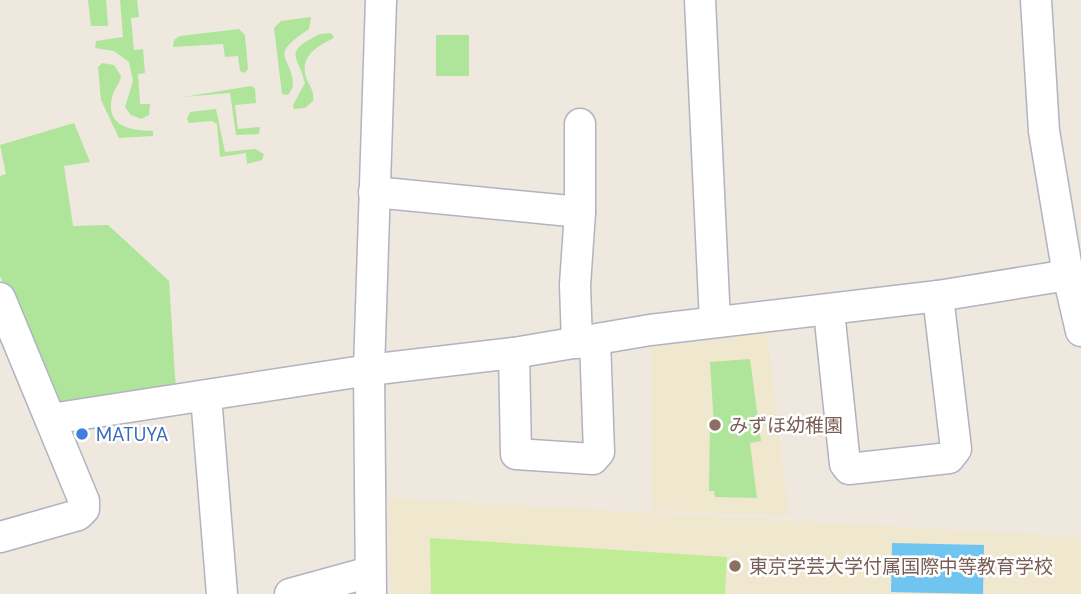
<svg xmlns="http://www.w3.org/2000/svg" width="1081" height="594" viewBox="0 0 1081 594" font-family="'DM Sans','Noto Sans JP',sans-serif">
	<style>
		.education { fill: #efe7ce }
		.green { fill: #aee59a }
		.pitch { fill: #c1ec96 }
		.water { fill: #70c4f0 }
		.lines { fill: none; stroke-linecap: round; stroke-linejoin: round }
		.minor-casing { stroke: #b2b3c0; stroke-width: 33 }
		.minor { stroke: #fff; stroke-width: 30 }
		.education-dot { fill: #8d6e63; stroke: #fff; stroke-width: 2.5 }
		.shop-dot { fill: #3f7fe0; stroke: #fff; stroke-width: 2.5 }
		.labels { text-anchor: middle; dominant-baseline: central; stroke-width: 5; stroke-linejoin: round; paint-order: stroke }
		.education-label { font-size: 19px; fill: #785e54; stroke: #fff; text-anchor: start }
		.shop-label { font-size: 19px; fill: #366cbe; stroke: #fff; text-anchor: start }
	</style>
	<rect width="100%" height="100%" fill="#eee8de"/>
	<!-- education -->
	<g class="education">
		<path d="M766,327l23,189 -137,-6 -1,-170z"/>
		<path d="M388,498l693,39v57h-690z"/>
	</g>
	<!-- green -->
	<g class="green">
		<path d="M88,0h18l2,26h-17z"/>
		<path d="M120,0h17l2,17 -8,1 3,32 9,-1 2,24 -7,1 2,30h10l-1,11 -8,4 -10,-4 -6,-8 8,-26 -4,-19 -15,-11 -19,-3 1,-7 27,-4z"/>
		<path d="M311,17l-2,12c-44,29 -15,26 -16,58l-5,8 -6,-1 -8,-66 7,-7z"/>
		<path d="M239,29l6,6 3,34 -3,4 -5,-2 -2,-15 -13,1 -2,-13 -50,3 1,-7 6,-4z"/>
		<path d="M320,34l11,-1 3,5c-17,8 -36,19 -27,42 4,8 7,11 6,21l-8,7 -11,1 -1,-4 12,-22c-7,-29 -23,-30 15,-49z"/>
		<rect x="436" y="35" width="33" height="41"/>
		<path d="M102,63l12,2 7,11c-1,8 -7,13 -9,21 -7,31 20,33 41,34v5l-34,2 -18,-38 -3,-33z"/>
		<path d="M251,86l4,2 1,15 -21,2 3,24 22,-2 -1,7 -23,1 -6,-42 -47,4z"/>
		<path d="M216,109l9,43 30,-3 9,5 -2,6 -15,4 -1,-11 -26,4 -3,-33 -5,-3 -23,2 -2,-4 3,-7z"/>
		<path d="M74,123l16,39 -26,4 9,60 35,-1 61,56 7,110 -108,16 -15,-6 -53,-125v-100l6,-2 -6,-29z"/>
		<path d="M750,359l11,82 -11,2 7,55 -42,-1 -1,-6h-5l1,-66h4l-4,-63z"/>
	</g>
	<!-- pitch -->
	<path class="pitch" d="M430,538l297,19 -2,37h-294z"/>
	<!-- water -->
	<path class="water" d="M892,543l92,2 -1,49 -92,-2z"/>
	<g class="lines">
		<defs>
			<g id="minor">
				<path d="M700,0l15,322"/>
				<path d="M1036,0l8,131 24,144 13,56"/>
				<path d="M580,124v88"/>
				<path d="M374,192l206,20 -5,73 2,58"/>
				<path d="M0,298l84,203v8l-6,6 -78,22"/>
				<path d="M829,311l16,153 4,5 100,-11 7,-9 -18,-153"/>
				<path d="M514,353l2,101 77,5 6,-7 -4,-112"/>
				<path d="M206,396l16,198"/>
				<path d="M51,419l318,-49 145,-17 136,-23 288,-34 130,-21"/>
				<path d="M290,594l80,-22"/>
				<path d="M371,594l-2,-224 12,-370"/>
			</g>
		</defs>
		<!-- minor casing -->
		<use href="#minor" class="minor-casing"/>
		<!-- minor -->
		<use href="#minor" class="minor"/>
	</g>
	<!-- markers -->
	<g class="education-dot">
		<circle cx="715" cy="425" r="7"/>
		<circle cx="735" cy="566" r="7"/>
	</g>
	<circle class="shop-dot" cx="82" cy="434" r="7"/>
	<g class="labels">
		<!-- education labels -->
		<g class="education-label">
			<text x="729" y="425">みずほ幼稚園</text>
			<text x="749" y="566">東京学芸大学付属国際中等教育学校</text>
		</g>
		<!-- shop labels -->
		<g class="shop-label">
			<text x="96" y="434">MATUYA</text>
		</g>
	</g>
</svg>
